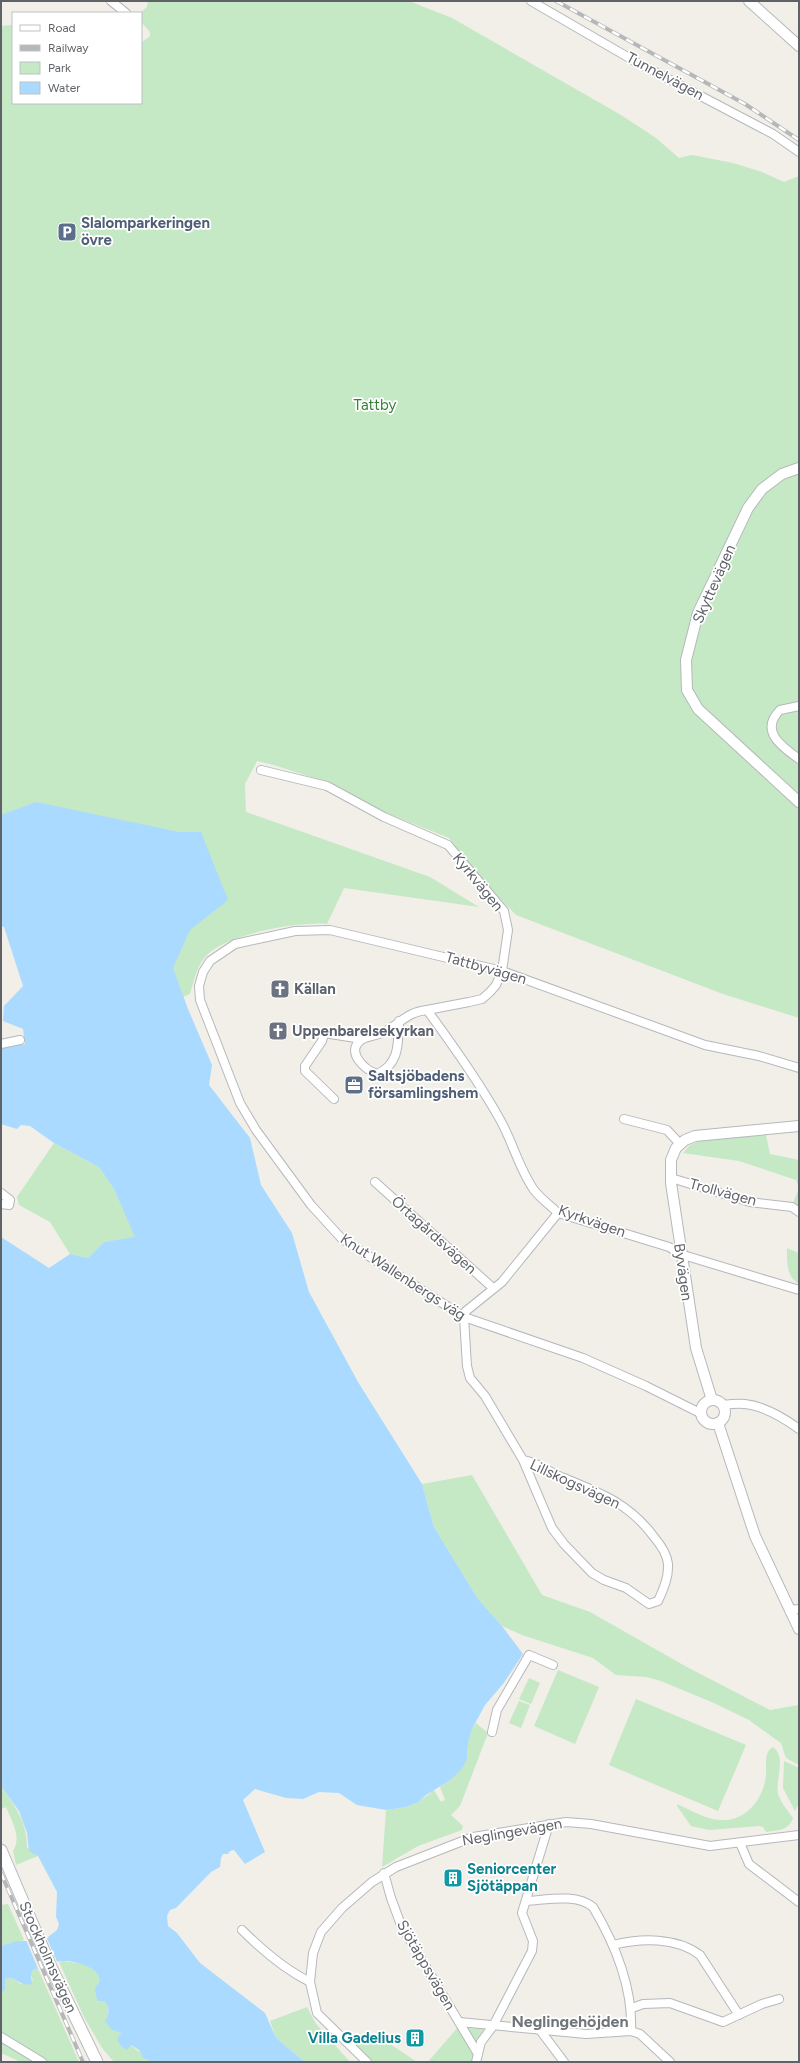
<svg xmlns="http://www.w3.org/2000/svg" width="800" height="2063" viewBox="0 0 800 2063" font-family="Figtree,sans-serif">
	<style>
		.green { fill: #c5e8c5 }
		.water { fill: #aadaff }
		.pier { fill: #f1efe8 }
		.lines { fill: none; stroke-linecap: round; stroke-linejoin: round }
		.minor-casing { stroke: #b5b8bc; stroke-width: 10 }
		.tertiary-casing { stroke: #b5b8bc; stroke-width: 12 }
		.secondary-casing { stroke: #b6babf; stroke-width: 13 }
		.minor { stroke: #fff; stroke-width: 8 }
		.tertiary { stroke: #fff; stroke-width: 10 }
		.secondary { stroke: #fff; stroke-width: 11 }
		.rail-casing { stroke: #b6b7b8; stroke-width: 4 }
		.rail { stroke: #fff; stroke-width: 2.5; stroke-dasharray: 8; stroke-linecap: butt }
		.labels { text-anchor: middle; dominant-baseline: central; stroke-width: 3.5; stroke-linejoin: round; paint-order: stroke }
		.street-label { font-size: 15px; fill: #5f6368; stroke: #fff }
		.service-label { font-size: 15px; font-weight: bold; fill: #4e5e75; stroke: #fff; text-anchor: start }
		.park-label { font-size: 15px; fill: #348238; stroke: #fff }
		.worship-label { font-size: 15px; font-weight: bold; fill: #5b616d; stroke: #fff; text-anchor: start }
		.culture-label { font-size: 15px; font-weight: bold; fill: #0d838f; stroke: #fff; text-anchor: start }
		.neighbourhood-label { font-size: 16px; font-weight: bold; fill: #70757a; stroke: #fff }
	</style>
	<rect width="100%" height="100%" fill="#f1efe8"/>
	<!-- green -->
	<g class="green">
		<path d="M148,1h261l43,17 169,97 35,23 23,20 13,-3 41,8 29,9 22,10 15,-6v842l-76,-24 -207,-79 -31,-32 -36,-45 -75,-30 -48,-26 -52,-17 -17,-4 -12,23 1,28 184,65 49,30 -135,-19 -17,36c-28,-3 -100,10 -120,31 -10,10 -13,25 -17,39l-7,3 -182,-126v-845l12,-1v78h128v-60l9,-7v-4l-9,-10 -1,-9 7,-6z"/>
		<path d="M766,1135l4,19 29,6v46l-6,-3 6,-15 -3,-8 -57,-19 -56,-8 7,-8 12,-5z"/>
		<path d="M54,1143l45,24 15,22 22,49 -32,4 -16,16 -18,-4 -20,-32 -31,-17 -2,-8z"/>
		<path d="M787,1248l12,5v31c-13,-8 -12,-22 -12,-36z"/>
		<path d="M472,1475l70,120 48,17 95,54 85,44 29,-5v60l-13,-7 -5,-15 -10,-7 -22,-16 -35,-17 -53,-22 -15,-4 -30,-2 -23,-17 -71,-23 -20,-9 -24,-27 -44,-72 -12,-43z"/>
		<path d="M558,1670l41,17 -24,57 -41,-18z"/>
		<path d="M529,1678l11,5 -9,21 -12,-5z"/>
		<path d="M636,1699l110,46 -28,66 -109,-46z"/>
		<path d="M519,1701l11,4 -9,23 -12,-5z"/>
		<path d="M476,1723l12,10 -28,73 -9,9 12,11 -1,4 -44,16 -36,21 4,-57 20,-3 13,-5 15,-12 7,12 4,-2 -5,-13 9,-6 18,-22 1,-15 4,-15z"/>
		<path d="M773,1747c14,10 2,33 5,47 3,9 10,17 15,24 -5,13 -14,12 -27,14l-3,-5 -4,-1 -50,4 -18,-4 -14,-20v-2c14,6 29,16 44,16 25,2 43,-22 45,-45 1,-10 -3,-22 7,-28z"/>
		<path d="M784,1761l15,7v35l-4,8 -12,-23z"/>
		<path d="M1,1786c14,20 26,36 26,61l11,9 -22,9 -3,-14c9,-13 -1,-30 -7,-44l-5,2z"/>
		<path d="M8,1904l16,36 -23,6v-41z"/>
		<path d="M63,1961l21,3 15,9 1,3 -1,9 3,16 3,-1c6,10 0,20 7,30l9,3 -2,5c13,7 22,16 35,24h-40l-12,-14 -18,-31 -25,-55z"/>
		<path d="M38,1969l41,93h-58l-20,-9v-59c4,-5 2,-10 4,-15l7,-1 9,6 12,-4 -2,-5 2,-5z"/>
		<path d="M307,2007l9,17 34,38h-45l-29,-24 -6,-17z"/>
		<path d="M458,2027l16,26 -1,9h-45z"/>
		<path d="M467,2028l17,1 -8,13 -3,-1z"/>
		<path d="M345,2034l33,2 39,26h-44z"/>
	</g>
	<!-- water -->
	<path class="water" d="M36,802l143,30h22l27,68 -38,30 -17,38 15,41 24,56 -3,20 41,53 11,47 31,48 17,59 49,90 64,102 12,43 44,72 24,27 21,28 -20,30 -18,21 -13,24 -4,15 -1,15 -6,11 -12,11 -23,14 -7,7 -13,5 -20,3 -29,-5 -18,-12 -20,-1 -16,7 -17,-1 -31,-9 -12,11 22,52 -20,12 -11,-14 -4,1 -2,3h-5l-2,4 -1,9 -9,5 -35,36 -6,2 -3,6 1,10 9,7 23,30 65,50 11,25 29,24h-151l-11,-4 -4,-8 -8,-5 -4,5 -6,-4 -4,-6 4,-7 -9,-3 -7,-9c5,-6 4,-14 0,-20h-7l-2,-5 -1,-8c17,-17 -19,-28 -32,-27 -10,0 -20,7 -30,9l-2,5 1,9c-9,2 -12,-2 -20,-6l-7,1v10l-4,5v-48l16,-5h21l9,-3 10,-8 2,-6 -3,-7 1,-25 -19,-36 -9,-5 -2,-18 -8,-22 -18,-25v-549l48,31 21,-14 18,4 16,-16 31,-5 -21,-48 -15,-22 -45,-24 -24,-17 -9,-1 -4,4 -16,-5v-76l24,-4 -2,-15 -20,-8 1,-15 19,-20 -19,-59 -3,-1v-111z"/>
	<!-- pier -->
	<path class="pier" d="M46,1936l12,28 -19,7 -13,-31 12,-1z"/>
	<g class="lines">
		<defs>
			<g id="minor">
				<path d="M111,1l15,12"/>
				<path d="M531,1l107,62 135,71 26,18"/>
				<path d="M799,706l-19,4c-21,21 2,37 19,49"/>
				<path d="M261,770l66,16 57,31 64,28 56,66 4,19 -6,41 -6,14 -6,7 -8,7 -13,3 -42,8c25,34 50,69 71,106 14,23 20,51 36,74 7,9 16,15 24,23l111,34 11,7 119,36"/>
				<path d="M399,1021c-1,22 1,43 -22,53 -12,-4 -32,-22 -16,-34 6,-4 16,-4 23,-8 17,-9 23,-20 43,-22"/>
				<path d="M1,1044l19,-4"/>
				<path d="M334,1099l-29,-28v-5l17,-25 2,-8 38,6"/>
				<path d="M624,1119l43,11 13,14"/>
				<path d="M671,1178l79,24 42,5 7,5"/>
				<path d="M375,1182l118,106"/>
				<path d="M1,1193l9,7 -1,5 -8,-1"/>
				<path d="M723,1405c7,-1 15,-2 22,-1 18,2 39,14 54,25"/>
				<path d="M700,1413l-54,-27 -63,-28 -119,-41 -122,-78 -31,-34 -55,-75 -16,-27 -40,-103 -1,-14 4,-14 7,-11 25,-17 60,-13 35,-1 172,41 203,74 54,11 40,12"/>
				<path d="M523,1460l29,68 12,16 28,29 12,7 22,8 23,16 9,-3c6,-12 11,-24 10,-37 -1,-10 -8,-20 -14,-27 -24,-33 -53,-44 -90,-59 -14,-5 -26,-16 -41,-18l-38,-64 -15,-18 -3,-12 -3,-49 2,-6 36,-29 56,-69"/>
				<path d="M789,1610l10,-1"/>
				<path d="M492,1732l5,-22 32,-55 24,10"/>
				<path d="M740,1843l9,21 50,38"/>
				<path d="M384,1873l7,25 10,27 77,129"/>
				<path d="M526,1901c20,-1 50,-8 67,6 22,37 40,80 38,124"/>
				<path d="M242,1930c20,20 42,39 68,52"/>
				<path d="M613,1945c28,-7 63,-8 87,10l39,60"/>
				<path d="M632,2008l11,-4 27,-1 53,19 39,-18 17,-5"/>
				<path d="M459,2022l127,12 45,-3 9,3 30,28"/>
				<path d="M540,2030l24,32"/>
				<path d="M1,2037l41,25"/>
				<path d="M367,2062l-50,-49 -7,-31 3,-29 8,-21 21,-24 30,-26 24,-15 77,-30 93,-15 25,2 119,22 89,-11"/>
				<path d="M476,2062l5,-20 12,-16 39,-75 1,-10 -11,-28 27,-89"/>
			</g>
			<g id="tertiary">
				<path d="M749,1l50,45"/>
				<path d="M799,468l-17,6 -20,15 -14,19 -50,105 -12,47 1,30 11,19 101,93"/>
				<circle cx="713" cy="1412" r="12"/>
				<path d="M712,1400l-16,-52 -25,-165v-23l5,-12 9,-8 10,-4 104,-10"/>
				<path d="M718,1423l37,113 44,93"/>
			</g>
			<path id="secondary" d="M1,1850l50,117 46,95"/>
		</defs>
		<!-- minor casing -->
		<use href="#minor" class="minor-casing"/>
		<!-- tertiary casing -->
		<use href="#tertiary" class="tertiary-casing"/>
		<!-- secondary casing -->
		<use href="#secondary" class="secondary-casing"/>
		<!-- minor -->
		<use href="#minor" class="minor"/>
		<!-- tertiary -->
		<use href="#tertiary" class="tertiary"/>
		<!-- secondary -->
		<use href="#secondary" class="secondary"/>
		<defs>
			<g id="rail">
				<path d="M556,1l189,103 54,36"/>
				<path d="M1,1873l82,189"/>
			</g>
		</defs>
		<!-- rail casing -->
		<use href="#rail" class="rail-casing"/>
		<!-- rail -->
		<use href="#rail" class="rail"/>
	</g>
	<!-- icons -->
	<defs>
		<symbol id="parking-square" viewBox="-11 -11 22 22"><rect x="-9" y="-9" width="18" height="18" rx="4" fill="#5c6f8a" stroke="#fff"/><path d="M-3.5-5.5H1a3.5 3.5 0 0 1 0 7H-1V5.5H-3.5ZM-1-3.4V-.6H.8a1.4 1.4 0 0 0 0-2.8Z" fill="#fff"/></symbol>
		<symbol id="church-square" viewBox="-11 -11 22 22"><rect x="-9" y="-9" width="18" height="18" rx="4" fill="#6b7280" stroke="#fff"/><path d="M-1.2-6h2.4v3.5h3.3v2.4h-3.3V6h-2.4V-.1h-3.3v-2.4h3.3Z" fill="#fff"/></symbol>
		<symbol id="office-square" viewBox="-11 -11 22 22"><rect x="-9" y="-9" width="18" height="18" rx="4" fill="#5c6f8a" stroke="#fff"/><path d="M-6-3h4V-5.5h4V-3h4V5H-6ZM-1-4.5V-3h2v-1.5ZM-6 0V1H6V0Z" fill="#fff"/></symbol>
		<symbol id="building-square" viewBox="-11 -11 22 22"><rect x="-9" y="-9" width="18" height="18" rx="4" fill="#0f9aa8" stroke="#fff"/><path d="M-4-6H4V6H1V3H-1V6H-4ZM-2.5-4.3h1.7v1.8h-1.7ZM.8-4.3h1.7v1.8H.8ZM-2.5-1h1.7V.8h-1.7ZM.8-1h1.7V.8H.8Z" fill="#fff"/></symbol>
	</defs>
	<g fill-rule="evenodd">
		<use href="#parking-square" x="56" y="221" width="22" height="22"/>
		<use href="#church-square" x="269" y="978" width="22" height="22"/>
		<use href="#church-square" x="267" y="1020" width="22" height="22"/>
		<use href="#office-square" x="343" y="1074" width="22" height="22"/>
		<use href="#building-square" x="442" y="1867" width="22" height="22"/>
		<use href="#building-square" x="404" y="2027" width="22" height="22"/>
	</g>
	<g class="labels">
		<!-- street labels -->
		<g class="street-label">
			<text transform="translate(665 76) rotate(28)">Tunnelvägen</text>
			<text transform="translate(714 584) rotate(-66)">Skyttevägen</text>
			<text transform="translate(478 882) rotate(51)">Kyrkvägen</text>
			<text transform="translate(486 968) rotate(16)">Tattbyvägen</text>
			<text transform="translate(723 1192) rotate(15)">Trollvägen</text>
			<text transform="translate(592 1221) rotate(19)">Kyrkvägen</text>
			<text transform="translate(434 1235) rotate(42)">Örtagårdsvägen</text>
			<text transform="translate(683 1272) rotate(82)">Byvägen</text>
			<text transform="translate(403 1277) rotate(33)">Knut Wallenbergs väg</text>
			<text transform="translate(575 1484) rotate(25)">Lillskogsvägen</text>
			<text transform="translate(512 1832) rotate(-10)">Neglingevägen</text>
			<text transform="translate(48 1957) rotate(66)">Stockholmsvägen</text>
			<text transform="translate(426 1965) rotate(60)">Sjötäppsvägen</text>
		</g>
		<!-- service labels -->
		<g class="service-label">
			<text x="81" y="223">Slalomparkeringen<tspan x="81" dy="17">övre</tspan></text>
			<text x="368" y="1076">Saltsjöbadens<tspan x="368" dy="17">församlingshem</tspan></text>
		</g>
		<!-- park labels -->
		<g class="park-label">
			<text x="375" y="405">Tattby</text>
		</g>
		<!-- worship labels -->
		<g class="worship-label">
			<text x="294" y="989">Källan</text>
			<text x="292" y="1031">Uppenbarelsekyrkan</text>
		</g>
		<!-- culture labels -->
		<g class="culture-label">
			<text x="467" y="1869">Seniorcenter<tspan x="467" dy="17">Sjötäppan</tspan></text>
			<text x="401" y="2038" text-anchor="end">Villa Gadelius</text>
		</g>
		<!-- neighbourhood labels -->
		<g class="neighbourhood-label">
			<text x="570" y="2021">Neglingehöjden</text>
		</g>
	</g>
	<!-- border -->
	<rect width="800" height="2063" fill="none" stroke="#5f6368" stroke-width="4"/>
	<!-- legend -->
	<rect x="12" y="12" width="130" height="92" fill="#ffffff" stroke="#bfc1c3"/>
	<rect x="20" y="25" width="20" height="6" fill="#ffffff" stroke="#bfc1c3"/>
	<text x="48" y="32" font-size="12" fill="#5f6368">Road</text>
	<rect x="20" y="45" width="20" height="6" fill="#b6b7b8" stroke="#bfc1c3"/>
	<text x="48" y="52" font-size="12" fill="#5f6368">Railway</text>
	<rect x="20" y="62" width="20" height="12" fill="#c5e8c5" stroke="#bfc1c3"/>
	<text x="48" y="72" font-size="12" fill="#5f6368">Park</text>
	<rect x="20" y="82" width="20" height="12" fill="#aadaff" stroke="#bfc1c3"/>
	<text x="48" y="92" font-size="12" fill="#5f6368">Water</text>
</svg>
